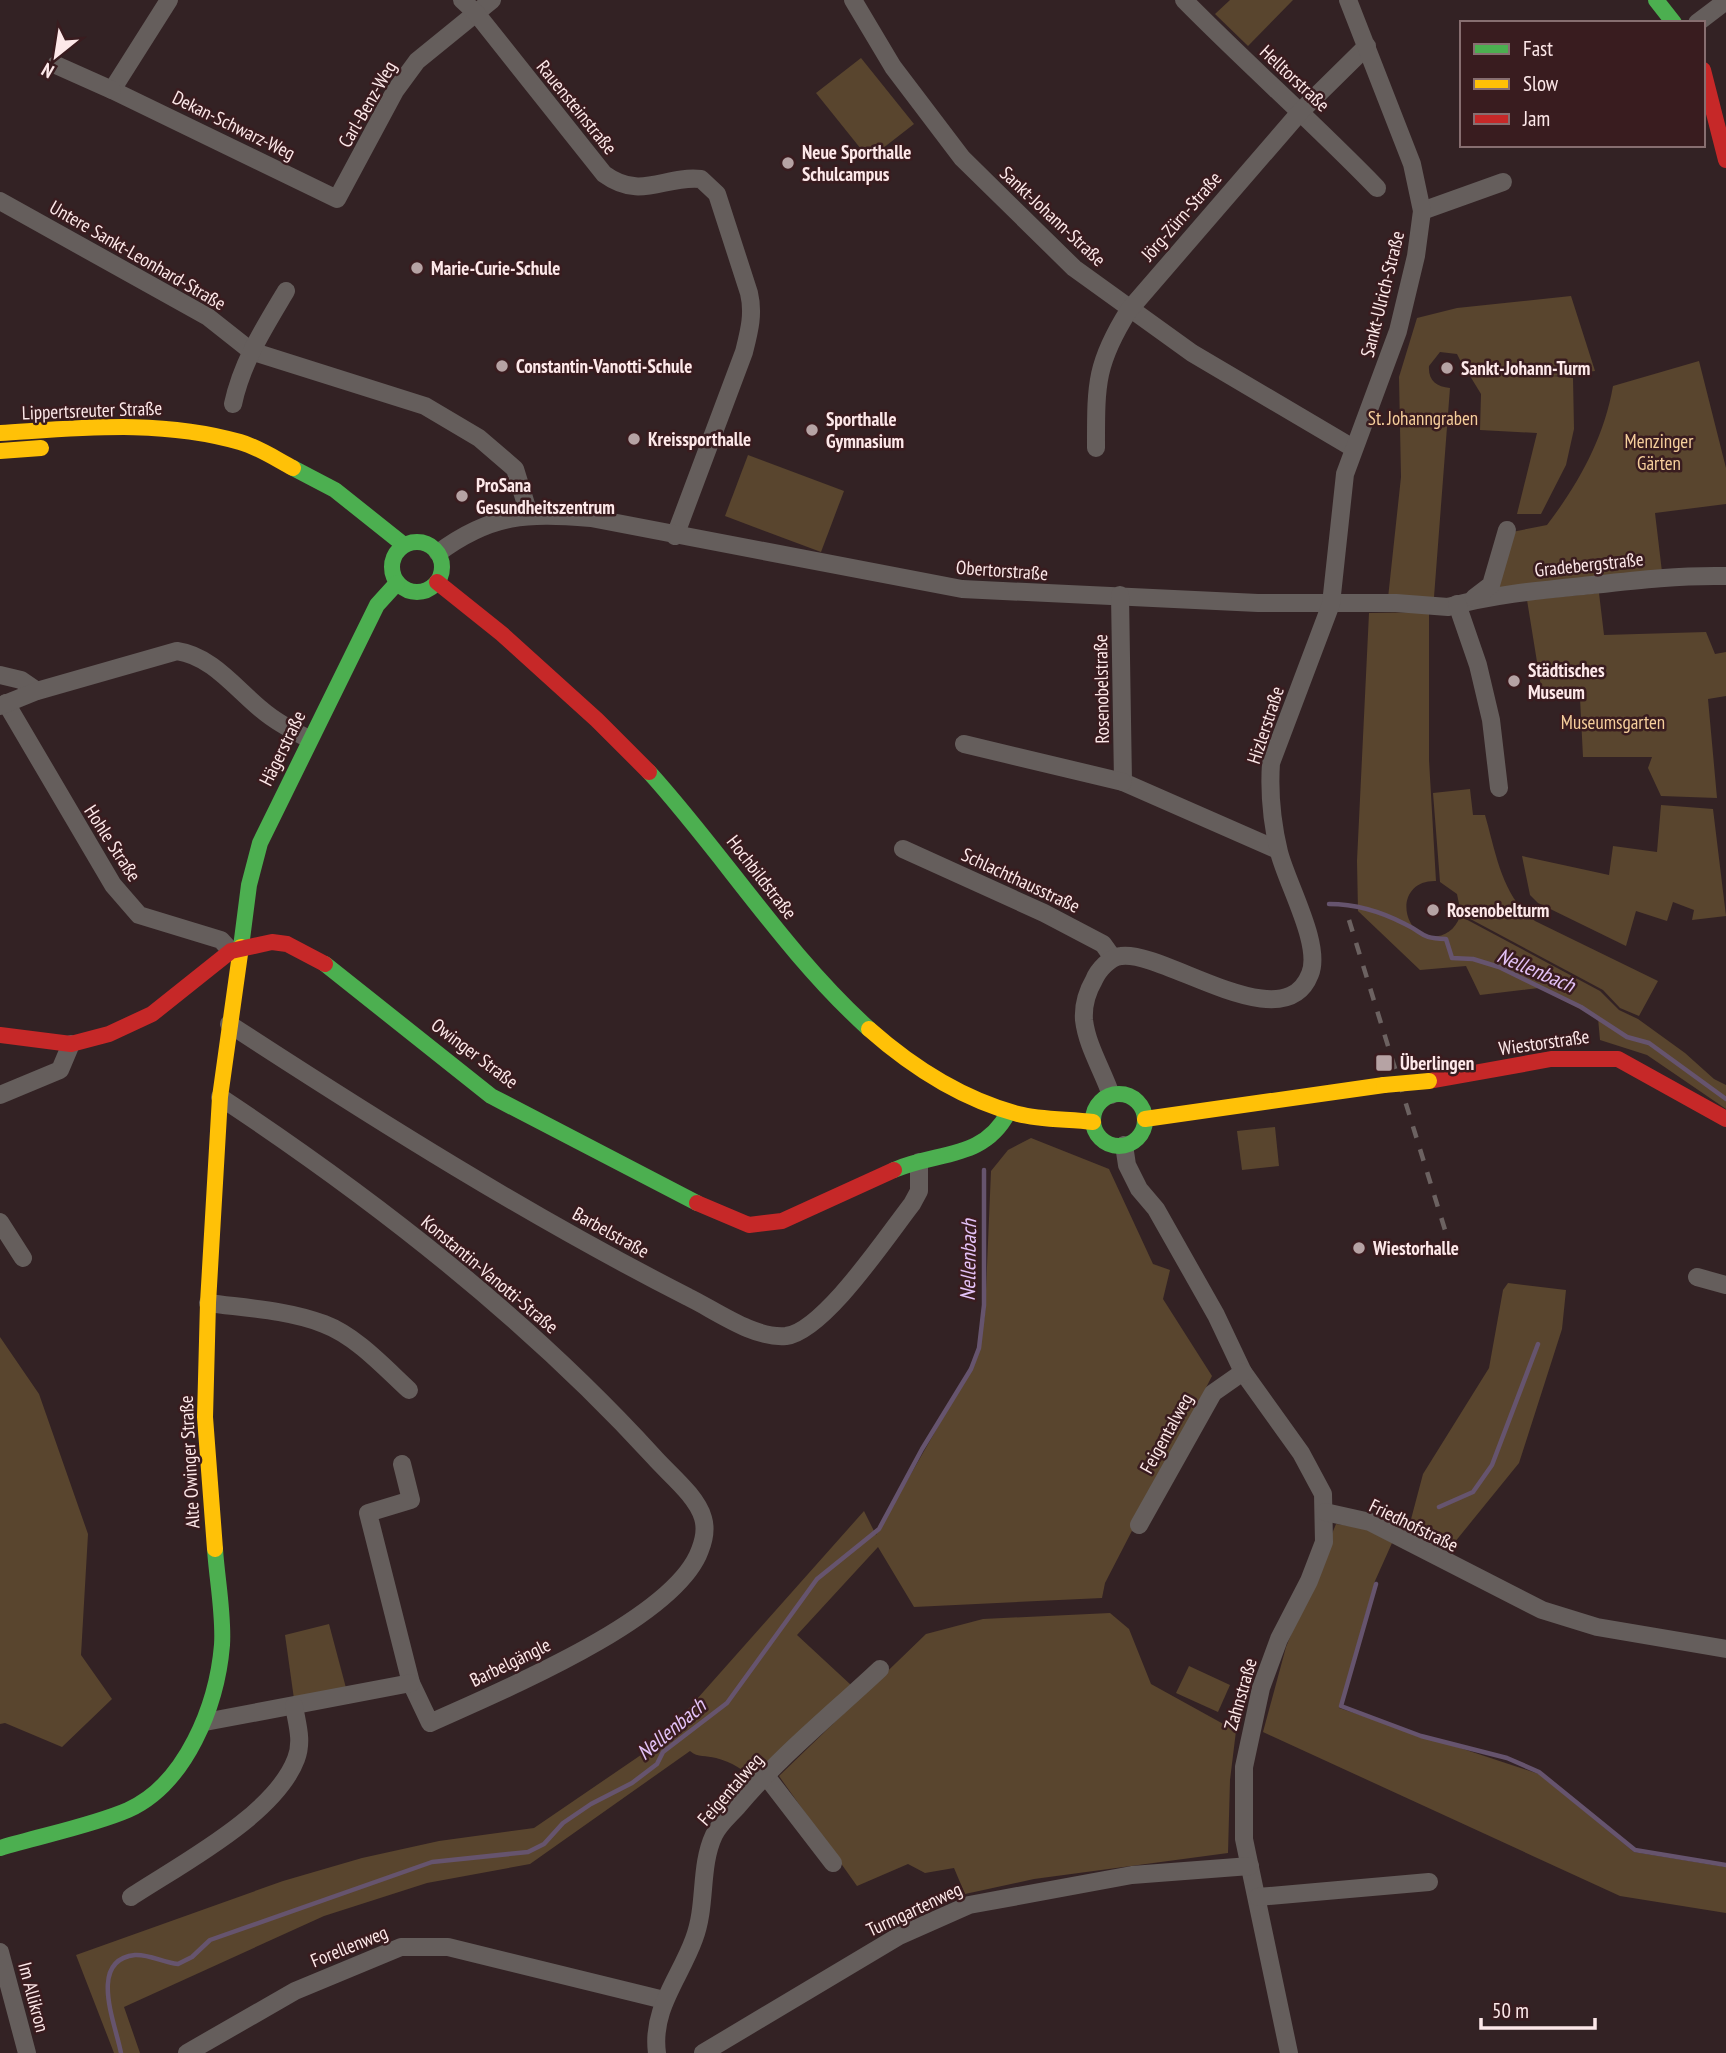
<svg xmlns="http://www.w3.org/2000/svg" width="1726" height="2053" viewBox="0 0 1726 2053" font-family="'PT Sans Narrow',sans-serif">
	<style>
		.green { fill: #59452e }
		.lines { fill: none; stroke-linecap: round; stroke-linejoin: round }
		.stream { stroke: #66546e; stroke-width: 4.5 }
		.street { stroke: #655e5c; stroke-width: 18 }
		.fast { stroke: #4caf50; stroke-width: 16 }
		.slow { stroke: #ffc107; stroke-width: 16 }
		.jam { stroke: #c62828; stroke-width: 16 }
		.rail { stroke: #6c6261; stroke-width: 4.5; stroke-dasharray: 12 12; stroke-linecap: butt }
		.slow-bridge { stroke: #ffc107; stroke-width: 16 }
		.poi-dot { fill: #b6a3a4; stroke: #391c1f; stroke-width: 2.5 }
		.labels { text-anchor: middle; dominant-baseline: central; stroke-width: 5; stroke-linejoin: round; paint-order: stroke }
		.street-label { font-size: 19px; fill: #fde8e9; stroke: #391c1f }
		.poi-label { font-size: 19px; font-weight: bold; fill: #fde8e9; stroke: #391c1f; text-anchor: start }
		.park-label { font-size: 19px; fill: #f6cf9c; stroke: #391c1f }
		.water-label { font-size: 21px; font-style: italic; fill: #e4c2f7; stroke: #391c1f }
	</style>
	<rect width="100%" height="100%" fill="#332224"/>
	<!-- green -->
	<g class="green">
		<path d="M1230,0h63l-45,46 -33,-32z"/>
		<path d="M861,58l53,66 -45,35 -53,-66z"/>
		<path d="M1571,296l24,75 -42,5 20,2 1,51 -8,36 -25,49h-24l20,-81 -57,-3 1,-36 -14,-23 71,4 -73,-5 -8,-16 -17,-2 -11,14c-1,14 7,21 21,22l-16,209 -46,1 13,-121 -2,-100 18,-59 40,-10z"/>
		<path d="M1699,361l27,107v36l-71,9 7,59 -168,18 18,-58 35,-7c32,-42 57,-87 66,-139z"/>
		<path d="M748,455l96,36 -23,61 -96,-36z"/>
		<path d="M1599,593l5,42 102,-3 9,22 11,-2v44l-18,3 9,99 -56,-2 -13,-28 4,-11h-69l-3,-59 -37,1 -16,-99z"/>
		<path d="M1429,612v148l7,121c-33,-1 -39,35 -15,54 17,5 33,-1 39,-19l140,75 19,19 19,9 47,34 29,26 12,6v24l-79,-54 -47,-15 -2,-22 -59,-30 -59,7 -14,-29 -46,4 -62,-59 -1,-50 12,-248z"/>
		<path d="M1470,789l3,26h12c11,38 17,82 50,106l123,60 -19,35 -19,-8 -17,-18 -142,-76 -4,-20 -17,-12 -7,-89z"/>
		<path d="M1661,805l52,4 13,107 -34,4 2,-10 -21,-8 -6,19 -31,-10 -10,35 -88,-43 -8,-8 -8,-39 87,19 4,-29 44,6z"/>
		<path d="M1275,1127l4,39 -37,4 -5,-39z"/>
		<path d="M1031,1138l78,31 44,95 17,6 -7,29 49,77 -107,207 -3,15 -188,9 -36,-60 -81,88 54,50 -95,95c-13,-10 -24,-18 -40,-22 -10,-3 -18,0 -26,-7l-160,113 -103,19 -103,33 -200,91 16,46h-26l-38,-98 207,-74 79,-23 77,-17 95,-13 123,-84 207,-233 12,24 95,-166 8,-21 6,-34 6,-143 17,-21z"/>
		<path d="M1508,1283l58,7 -4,39 -43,134 -69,85 -40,-25 13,-49 66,-106 14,-78z"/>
		<path d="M0,1337l39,57 49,140 -7,121 31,44 -50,48 -57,-24 -5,1z"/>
		<path d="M1336,1524l30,4 26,15 -17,38 -36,127 200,66 95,78 92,15v46l-106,-17 -357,-164 23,-85z"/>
		<path d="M1110,1613l19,16 22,55 85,47 -6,49 -2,73 -194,26 -69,15 -11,-26 -29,5 -17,-9 -51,22 -78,-110 147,-142 57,-15z"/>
		<path d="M329,1624l17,64 -52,11 -9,-64z"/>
		<path d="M1189,1666l41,19 -12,27 -42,-19z"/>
	</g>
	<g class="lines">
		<!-- stream -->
		<g class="stream">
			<path d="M1329,904c27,0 51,7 76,20 21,10 14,14 41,15l6,19 21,1 26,8 82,40 46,30 22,6 77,56"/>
			<path d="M1439,1507l34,-15 19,-27 46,-121"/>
			<path d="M1376,1584l-35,122 80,30 86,22 32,14 96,78 91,15"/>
			<path d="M121,2053c-5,-28 -34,-93 14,-98 15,-1 28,8 43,9l14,-7 18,-17 222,-78 96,-10 16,-8 19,-21 28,-19 41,-21 25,-19 6,-12 64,-49 90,-124 62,-50 43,-80 49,-80 8,-21 5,-43v-135"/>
		</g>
		<!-- street -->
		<g class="street">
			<path d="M169,0l-57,90 225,109 58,-108 22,-30 75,-61"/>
			<path d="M462,0l14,13 128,161c37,27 60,1 97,5l16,15 32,99c5,21 0,39 -5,59l-69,184"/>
			<path d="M853,0l40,67 69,91 112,110 118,85 161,95"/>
			<path d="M1184,0c63,64 130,123 193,188"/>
			<path d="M1697,23l29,-22"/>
			<path d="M56,65l56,25"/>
			<path d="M0,201l208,116 43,34 174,55 54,32 36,31 14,45"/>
			<path d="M1422,211l81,-29"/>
			<path d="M233,404c9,-42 31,-76 53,-113"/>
			<path d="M1096,448c0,-63 -1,-84 33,-138l172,-199 66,-65"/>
			<path d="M438,553c54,-40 89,-40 153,-35l371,71 296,14h138l52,4c47,-13 95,-17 144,-22 45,-5 89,-10 134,-9"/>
			<path d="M1120,595l3,187 155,68"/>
			<path d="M1474,598l17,-13 16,-55"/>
			<path d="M1457,604l21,61 13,55 8,68"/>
			<path d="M0,675l21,5 16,11"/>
			<path d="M6,703l107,182 26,30 82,25 10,11"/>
			<path d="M0,706l37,-15 140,-40c35,5 59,38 85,59 14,12 31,21 47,29"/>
			<path d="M964,744l159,38"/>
			<path d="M903,849l141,64 59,31 10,14"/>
			<path d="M229,1024c149,97 300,192 459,273 27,13 66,42 98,39 38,-5 101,-100 126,-132l7,-13v-29"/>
			<path d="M0,1095l60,-25 11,-26"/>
			<path d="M1111,1095c-8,-24 -24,-49 -27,-75 -1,-14 3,-28 10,-40 4,-10 16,-23 27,-24 43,-6 163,86 189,18 12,-29 -23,-90 -31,-122 -7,-29 -10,-59 -8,-89l60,-159 14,-130 53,-143 18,-75 6,-45 -10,-47 -64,-164"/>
			<path d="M220,1097c157,104 307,221 434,360 15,17 43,39 49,61 3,10 1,22 -3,32 -25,70 -202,142 -270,173l-19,-40 -43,-170 43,-13 -9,-36"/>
			<path d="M1124,1145l3,20 12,24 17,20 60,106 27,57 58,81 22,41 1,48 -15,39 -30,58 -18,49 -17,79v72l45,214"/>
			<path d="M0,1222l23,36"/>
			<path d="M1697,1277l29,8"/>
			<path d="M208,1303c37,5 80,7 116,21 32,12 60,43 85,66"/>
			<path d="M1325,1512l45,10 172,88 55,17 129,22"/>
			<path d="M1139,1525l74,-132 30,-21"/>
			<path d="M205,1722l206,-39"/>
			<path d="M766,1776l67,87"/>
			<path d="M131,1897c50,-33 144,-82 165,-138 7,-18 1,-35 -2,-53"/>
			<path d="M1258,1897l171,-15"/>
			<path d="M0,1952l27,101"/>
			<path d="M187,2053l108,-62 106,-44h47l216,53"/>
			<path d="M657,2053c-6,-44 23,-75 37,-114 13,-34 5,-72 20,-104 5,-11 16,-20 24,-29 42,-50 94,-92 142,-137"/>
			<path d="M703,2053l196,-117 70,-31 163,-30 118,-9"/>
		</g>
		<!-- fast -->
		<g class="fast">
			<path d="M1656,0l18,23"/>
			<path d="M293,468l42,22 69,55"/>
			<circle cx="417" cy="567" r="25"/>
			<path d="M649,772c76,84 136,181 220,257"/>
			<path d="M241,947l8,-62 11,-42 117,-238 20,-22"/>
			<path d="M325,964l166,132 206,107"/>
			<circle cx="1119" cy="1120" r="26"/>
			<path d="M894,1170c44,-19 89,-10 114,-57"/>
			<path d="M0,1848c39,-12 91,-22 128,-38 58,-26 89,-105 94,-165 2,-30 -5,-65 -7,-96"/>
		</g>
		<!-- slow -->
		<g class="slow">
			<path d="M0,433c81,-5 160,-14 240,9 18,5 36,17 53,26"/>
			<path d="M0,451l41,-3"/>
			<path d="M869,1029c43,38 93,70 149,85 23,6 51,5 75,8"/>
			<path d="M1145,1119l239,-34"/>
			<path d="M215,1549l-10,-132 3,-114 12,-206 21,-150"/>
		</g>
		<!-- jam -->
		<g class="jam">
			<path d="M1703,70l23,90"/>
			<path d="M437,582l65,52 95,86 52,52"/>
			<path d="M0,1035l71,9 38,-10 43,-20 79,-63 41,-9 15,2 38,20"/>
			<path d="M1429,1081l122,-22h67l108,60"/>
			<path d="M697,1203l52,22 33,-4 112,-51"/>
		</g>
		<!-- rail -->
		<path class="rail" d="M1349,920l101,326"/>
		<!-- slow-bridge -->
		<path class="slow-bridge" d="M1384,1085l45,-4"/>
	</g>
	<!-- markers -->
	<g class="poi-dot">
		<circle cx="788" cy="163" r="7"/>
		<circle cx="417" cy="268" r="7"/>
		<circle cx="502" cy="366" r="7"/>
		<circle cx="1447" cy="368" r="7"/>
		<circle cx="812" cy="430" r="7"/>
		<circle cx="634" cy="439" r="7"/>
		<circle cx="462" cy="496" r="7"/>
		<circle cx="1514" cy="681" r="7"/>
		<circle cx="1433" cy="910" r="7"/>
		<rect x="1375" y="1054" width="18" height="18" rx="3.5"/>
		<circle cx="1359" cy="1248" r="7"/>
	</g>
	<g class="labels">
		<!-- street labels -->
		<g class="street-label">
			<text transform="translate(1295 78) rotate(43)">Helltorstraße</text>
			<text transform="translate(367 104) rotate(-60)">Carl-Benz-Weg</text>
			<text transform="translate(577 107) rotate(51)">Rauensteinstraße</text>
			<text transform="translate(234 125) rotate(26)">Dekan-Schwarz-Weg</text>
			<text transform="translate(1053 216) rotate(43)">Sankt-Johann-Straße</text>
			<text transform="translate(1181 216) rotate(-49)">Jörg-Zürn-Straße</text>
			<text transform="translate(138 255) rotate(30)">Untere Sankt-Leonhard-Straße</text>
			<text transform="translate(1382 294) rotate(-76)">Sankt-Ulrich-Straße</text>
			<text transform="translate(92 410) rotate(-2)">Lippertsreuter Straße</text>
			<text transform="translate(1589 564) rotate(-6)">Gradebergstraße</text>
			<text transform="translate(1002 570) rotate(4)">Obertorstraße</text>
			<text transform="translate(1101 689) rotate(-91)">Rosenobelstraße</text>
			<text transform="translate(1265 725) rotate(-72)">Hizlerstraße</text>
			<text transform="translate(282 748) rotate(-64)">Hägerstraße</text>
			<text transform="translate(113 843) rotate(57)">Hohle Straße</text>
			<text transform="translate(762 877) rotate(52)">Hochbildstraße</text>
			<text transform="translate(1021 880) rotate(25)">Schlachthausstraße</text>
			<text transform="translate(1544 1042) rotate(-8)">Wiestorstraße</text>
			<text transform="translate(475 1053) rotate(37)">Owinger Straße</text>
			<text transform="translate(611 1232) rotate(29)">Barbelstraße</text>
			<text transform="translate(490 1274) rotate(40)">Konstantin-Vanotti-Straße</text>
			<text transform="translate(1166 1433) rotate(-61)">Feigentalweg</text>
			<text transform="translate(189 1462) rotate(-93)">Alte Owinger Straße</text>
			<text transform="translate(1414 1525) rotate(26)">Friedhofstraße</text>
			<text transform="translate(510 1662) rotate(-26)">Barbelgängle</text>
			<text transform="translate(1240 1694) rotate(-74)">Zahnstraße</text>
			<text transform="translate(730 1789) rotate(-49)">Feigentalweg</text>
			<text transform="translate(914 1909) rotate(-25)">Turmgartenweg</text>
			<text transform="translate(349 1946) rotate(-22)">Forellenweg</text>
			<text transform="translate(34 1997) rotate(75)">Im Allikron</text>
		</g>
		<!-- poi labels -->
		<g class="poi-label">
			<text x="802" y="152">Neue Sporthalle<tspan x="802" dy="22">Schulcampus</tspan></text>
			<text x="431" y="268">Marie-Curie-Schule</text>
			<text x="516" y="366">Constantin-Vanotti-Schule</text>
			<text x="1461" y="368">Sankt-Johann-Turm</text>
			<text x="826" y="419">Sporthalle<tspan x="826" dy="22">Gymnasium</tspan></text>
			<text x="648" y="439">Kreissporthalle</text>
			<text x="476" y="485">ProSana<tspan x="476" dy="22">Gesundheitszentrum</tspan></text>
			<text x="1528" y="670">Städtisches<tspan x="1528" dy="22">Museum</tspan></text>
			<text x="1447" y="910">Rosenobelturm</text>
			<text x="1400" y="1063">Überlingen</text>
			<text x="1373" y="1248">Wiestorhalle</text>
		</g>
		<!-- park labels -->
		<g class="park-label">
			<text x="1423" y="418">St. Johanngraben</text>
			<text x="1659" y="441">Menzinger<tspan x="1659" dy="22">Gärten</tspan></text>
			<text x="1613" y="722">Museumsgarten</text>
		</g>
		<!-- water labels -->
		<g class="water-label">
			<text transform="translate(1536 970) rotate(23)">Nellenbach</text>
			<text transform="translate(968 1260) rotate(-89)">Nellenbach</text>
			<text transform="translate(671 1729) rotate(-40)">Nellenbach</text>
		</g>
	</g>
	<!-- legend -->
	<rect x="1460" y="21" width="245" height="126" fill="#391c1f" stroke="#876e70" stroke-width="2"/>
	<rect x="1474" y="44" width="35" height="10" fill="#4caf50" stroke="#876e70" stroke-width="2"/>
	<text x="1523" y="56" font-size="21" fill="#fde8e9">Fast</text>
	<rect x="1474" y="79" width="35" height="10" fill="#ffc107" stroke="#876e70" stroke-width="2"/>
	<text x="1523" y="91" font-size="21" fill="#fde8e9">Slow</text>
	<rect x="1474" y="114" width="35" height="10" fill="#c62828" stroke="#876e70" stroke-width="2"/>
	<text x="1523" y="126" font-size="21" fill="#fde8e9">Jam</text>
	<!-- north arrow -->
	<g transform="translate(56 56) rotate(210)" stroke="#391c1f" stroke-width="5" paint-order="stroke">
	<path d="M0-5L12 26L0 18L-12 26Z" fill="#fde8e9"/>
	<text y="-10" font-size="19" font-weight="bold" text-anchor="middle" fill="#fde8e9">N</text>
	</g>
	<!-- scale -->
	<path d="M1481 2018v10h114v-10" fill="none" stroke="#fde8e9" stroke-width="3.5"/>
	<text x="1492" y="2018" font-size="21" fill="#fde8e9" stroke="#391c1f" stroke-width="5" paint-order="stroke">50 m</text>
</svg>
